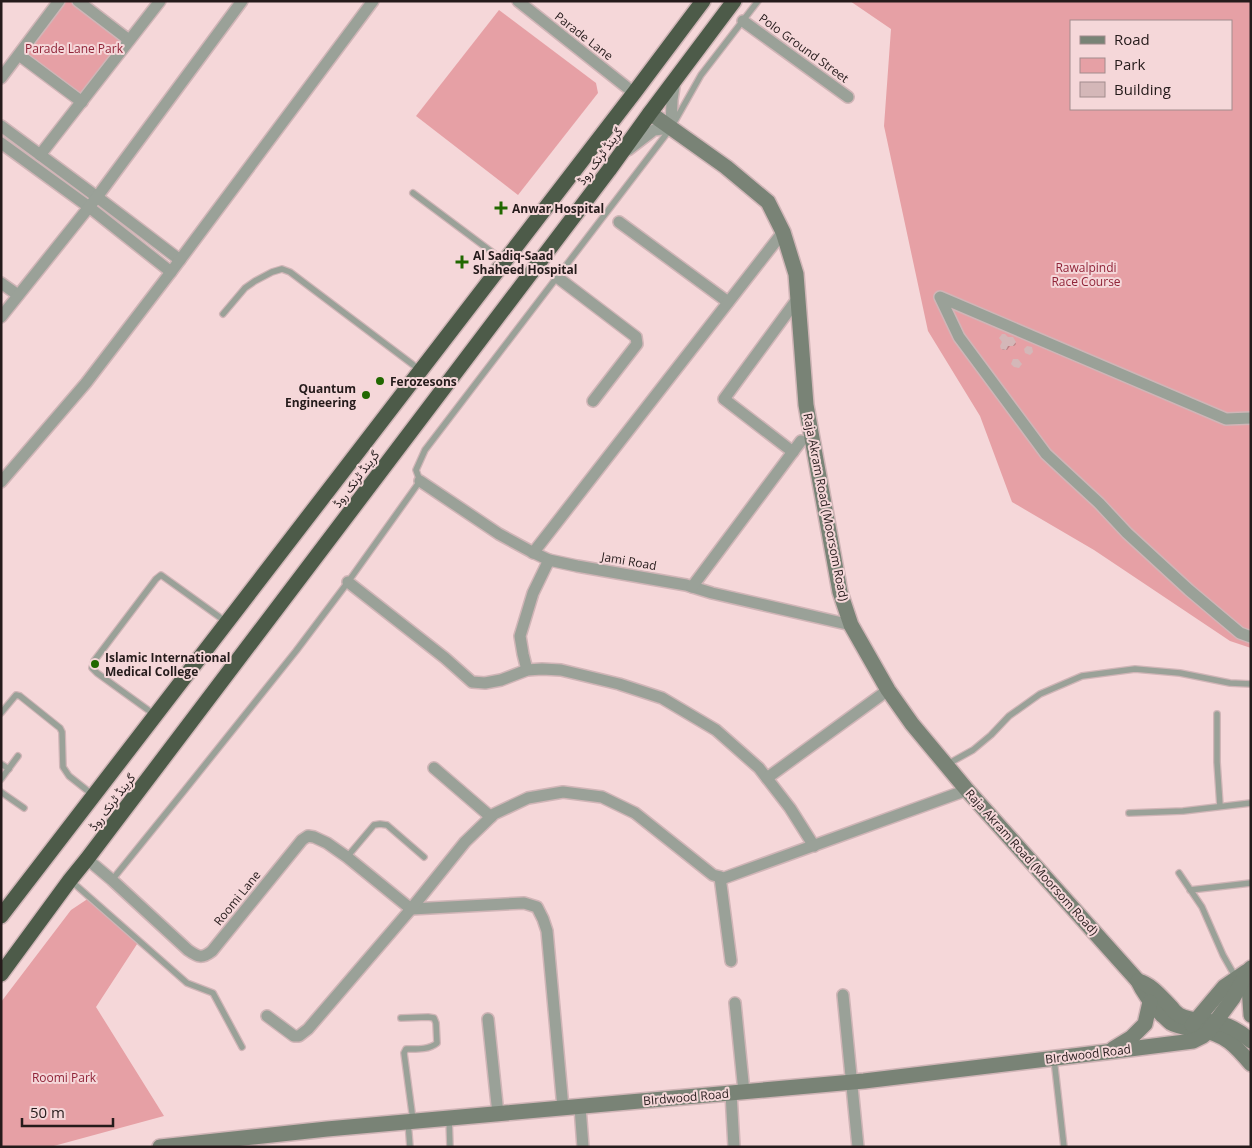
<svg xmlns="http://www.w3.org/2000/svg" width="1252" height="1148" viewBox="0 0 1252 1148" font-family="'Open Sans',Vazirmatn,sans-serif">
	<style>
		.green { fill: #e6a0a5; fill-rule: evenodd }
		.shadow { fill: #0003 }
		.building { fill: #d4b7b8 }
		.lines { fill: none; stroke-linecap: round; stroke-linejoin: round }
		.lane-casing { stroke: #d0b5b7; stroke-width: 8 }
		.street-casing { stroke: #d0b5b7; stroke-width: 14 }
		.secondary-casing { stroke: #d0b5b7; stroke-width: 18 }
		.highway-casing { stroke: #d0b5b7; stroke-width: 18 }
		.lane { stroke: #9aa198; stroke-width: 5.5 }
		.street { stroke: #9aa198; stroke-width: 11 }
		.secondary { stroke: #798376; stroke-width: 15 }
		.highway { stroke: #4d5b49; stroke-width: 15 }
		.poi-dot { fill: #216800; stroke: #f5d7d9; stroke-width: 2 }
		.labels { text-anchor: middle; dominant-baseline: central; stroke-width: 4; stroke-linejoin: round; paint-order: stroke }
		.street-label { font-size: 12px; fill: #251b1b; stroke: #f5d7d9 }
		.park-label { font-size: 12px; fill: #902438; stroke: #f5d7d9 }
		.poi-label { font-size: 12px; font-weight: bold; fill: #251b1b; stroke: #f5d7d9; text-anchor: start }
	</style>
	<rect width="100%" height="100%" fill="#f5d7d9"/>
	<!-- green -->
	<g class="green">
		<path d="M59,1h19l51,39 -47,62 -63,-47z"/>
		<path d="M850,1h401v647l-21,-7 -136,-91 -82,-48 -32,-86 -52,-85 -44,-205 7,-97zM1071,21h160v88h-160z"/>
		<path d="M499,10l97,73 2,10 -80,102 -102,-79z"/>
		<path d="M92,896l49,42 -45,69 68,109 -114,31h-49v-145l70,-92z"/>
	</g>
	<!-- shadow -->
	<path class="shadow" d="M1008,339l6,1 2,4 -2,2h-4l-3,4h-4l-1,-1z"/>
	<!-- building -->
	<g class="building">
		<path d="M1002,334h3l3,3h5l3,5 -3,4h-5l-2,4 -5,-1 -1,-3 2,-4 -3,-4z"/>
		<path d="M1027,346l5,1 1,5 -3,3 -5,-2 -1,-4z"/>
		<path d="M1013,359h5l4,5 -3,4 -5,-1 -3,-3z"/>
	</g>
	<g class="lines">
		<defs>
			<g id="lane">
				<path d="M413,193l91,68"/>
				<path d="M223,314l22,-26 10,-7 17,-9 10,-3 8,3 130,98"/>
				<path d="M1,713l15,-18 4,1 40,32 2,4 1,35 6,9 24,19"/>
				<path d="M1217,714v48l3,44"/>
				<path d="M155,715l-58,-42 -5,-5 2,-7 62,-82 5,-4 64,46"/>
				<path d="M1,764l8,5"/>
				<path d="M946,765l27,-15 18,-15 18,-19 31,-22 42,-18 53,-7 45,4 50,10 21,1"/>
				<path d="M1,779l17,-23"/>
				<path d="M1,792l23,16"/>
				<path d="M1129,813l54,-2 68,-8"/>
				<path d="M347,857l27,-32 6,-1 7,1 37,32"/>
				<path d="M1179,873l23,34 21,48 13,23"/>
				<path d="M70,880l117,103 26,10 29,54"/>
				<path d="M112,880l72,-89 112,-140 52,-69 72,-101 -4,-11 9,-20 246,-322 30,-53 57,-74"/>
				<path d="M1190,890l61,-7"/>
				<path d="M401,1018l27,-1 6,1 2,5 1,20c-8,7 -21,6 -31,6l-2,4 9,67"/>
				<path d="M1054,1059l10,88"/>
				<path d="M449,1118l1,29"/>
				<path d="M408,1122l2,25"/>
			</g>
			<g id="street">
				<path d="M78,1l51,39"/>
				<path d="M518,1l116,92"/>
				<path d="M743,21l105,76"/>
				<path d="M19,55l63,47"/>
				<path d="M1,78l58,-77"/>
				<path d="M1,126l96,71 83,63"/>
				<path d="M1,143l88,64 82,65"/>
				<path d="M628,150l26,-20 17,-2 1,-28 3,-19"/>
				<path d="M40,155l120,-154"/>
				<path d="M619,222l109,80"/>
				<path d="M557,277l79,60 1,7 -44,57"/>
				<path d="M1,283l17,12"/>
				<path d="M1,317l96,-120 145,-196"/>
				<path d="M1251,418l-25,1 -286,-122 19,40 87,117 53,49 28,30 62,57 51,43 11,4"/>
				<path d="M793,452l-69,-53 74,-101"/>
				<path d="M420,481l79,53 33,18 17,8 28,6 109,19 26,8 139,32"/>
				<path d="M1,482l85,-99 85,-111 202,-271"/>
				<path d="M533,553l250,-321"/>
				<path d="M348,582l97,76 27,24 13,1 16,-3 26,-10 15,-1 19,1 58,14 43,14 54,32 43,38 31,40 24,38"/>
				<path d="M692,587l109,-146"/>
				<path d="M527,670l-4,-16 -3,-18 13,-43 16,-33"/>
				<path d="M434,768l57,49"/>
				<path d="M767,778l121,-88"/>
				<path d="M87,859l25,21 76,70c10,7 14,9 24,1l90,-111 6,-4 6,1 13,6 20,14 64,52 113,-6 13,4 6,12 4,12 16,177"/>
				<path d="M720,877l11,84"/>
				<path d="M843,995l15,152"/>
				<path d="M735,1003l9,89"/>
				<path d="M267,1016l27,20h5l9,-7 103,-120 54,-67 29,-28 34,-16 35,-6 39,5 33,16 78,62 11,3 243,-88"/>
				<path d="M488,1019l10,95"/>
				<path d="M731,1093l3,54"/>
				<path d="M580,1107l3,40"/>
			</g>
			<g id="secondary">
				<path d="M650,113l76,54 42,35 15,30 13,42 10,131 34,187 11,33 37,65 24,34 55,66 171,191c6,13 14,23 24,34 3,2 6,6 9,8 8,5 20,5 30,7 25,5 34,15 50,34"/>
				<path d="M1248,973l3,42"/>
				<path d="M1138,981c14,4 22,15 33,26 2,3 5,6 8,8 10,6 23,5 34,7 14,2 28,10 38,19"/>
				<path d="M1192,1025l32,-38 22,-15"/>
				<path d="M1113,1049l18,-11 14,-14 5,-22"/>
				<path d="M160,1147l167,-18 537,-48 242,-29 87,-11 10,-5 5,-4 25,-34 15,-27 3,-3"/>
			</g>
			<g id="highway">
				<path d="M1,916l633,-823 69,-92"/>
				<path d="M1,974l69,-94 17,-21 522,-689 41,-57 84,-112"/>
			</g>
		</defs>
		<!-- lane casing -->
		<use href="#lane" class="lane-casing"/>
		<!-- street casing -->
		<use href="#street" class="street-casing"/>
		<!-- secondary casing -->
		<use href="#secondary" class="secondary-casing"/>
		<!-- highway casing -->
		<use href="#highway" class="highway-casing"/>
		<!-- lane -->
		<use href="#lane" class="lane"/>
		<!-- street -->
		<use href="#street" class="street"/>
		<!-- secondary -->
		<use href="#secondary" class="secondary"/>
		<!-- highway -->
		<use href="#highway" class="highway"/>
	</g>
	<!-- markers -->
	<g class="poi-dot">
		<path d="M498.5 200.5h5v5h5v5h-5v5h-5v-5h-5v-5h5z"/>
		<path d="M459.5 254.5h5v5h5v5h-5v5h-5v-5h-5v-5h5z"/>
		<circle cx="380" cy="381" r="5"/>
		<circle cx="366" cy="395" r="5"/>
		<circle cx="95" cy="664" r="5"/>
	</g>
	<g class="labels">
		<!-- street labels -->
		<g class="street-label">
			<text transform="translate(584 36) rotate(38)">Parade Lane</text>
			<text transform="translate(804 48) rotate(36)">Polo Ground Street</text>
			<text transform="translate(600 156) rotate(-54)">گرینڈ ٹرنک روڈ</text>
			<text transform="translate(356 479) rotate(-53)">گرینڈ ٹرنک روڈ</text>
			<text transform="translate(826 507) rotate(79)">Raja Akram Road (Moorsom Road)</text>
			<text transform="translate(629 561) rotate(10)">Jami Road</text>
			<text transform="translate(112 802) rotate(-53)">گرینڈ ٹرنک روڈ</text>
			<text transform="translate(1032 862) rotate(48)">Raja Akram Road (Moorsom Road)</text>
			<text transform="translate(237 898) rotate(-51)">Roomi Lane</text>
			<text transform="translate(1088 1054) rotate(-7)">BIrdwood Road</text>
			<text transform="translate(686 1097) rotate(-5)">BIrdwood Road</text>
		</g>
		<!-- park labels -->
		<g class="park-label">
			<text x="74" y="48">Parade Lane Park</text>
			<text x="1086" y="267">Rawalpindi<tspan x="1086" dy="14">Race Course</tspan></text>
			<text x="64" y="1077">Roomi Park</text>
		</g>
		<!-- poi labels -->
		<g class="poi-label">
			<text x="512" y="208">Anwar Hospital</text>
			<text x="473" y="255">Al Sadiq-Saad<tspan x="473" dy="14">Shaheed Hospital</tspan></text>
			<text x="390" y="381">Ferozesons</text>
			<text x="356" y="388" text-anchor="end">Quantum<tspan x="356" dy="14">Engineering</tspan></text>
			<text x="105" y="657">Islamic International<tspan x="105" dy="14">Medical College</tspan></text>
		</g>
	</g>
	<!-- border -->
	<rect width="1252" height="1148" fill="none" stroke="#251b1b" stroke-width="5"/>
	<!-- legend -->
	<rect x="1070" y="20" width="162" height="90" fill="#f5d7d9" stroke="#a28c8d"/>
	<rect x="1080" y="36" width="25" height="8" fill="#798376" stroke="#a28c8d"/>
	<text x="1114" y="45" font-size="15" fill="#251b1b">Road</text>
	<rect x="1080" y="58" width="25" height="15" fill="#e6a0a5" stroke="#a28c8d"/>
	<text x="1114" y="70" font-size="15" fill="#251b1b">Park</text>
	<rect x="1080" y="82" width="25" height="15" fill="#d4b7b8" stroke="#a28c8d"/>
	<text x="1114" y="95" font-size="15" fill="#251b1b">Building</text>
	<!-- scale -->
	<path d="M22 1118v8h91v-8" fill="none" stroke="#251b1b" stroke-width="2.5"/>
	<text x="30" y="1118" font-size="15" fill="#251b1b" stroke="#f5d7d9" stroke-width="4" paint-order="stroke">50 m</text>
</svg>
